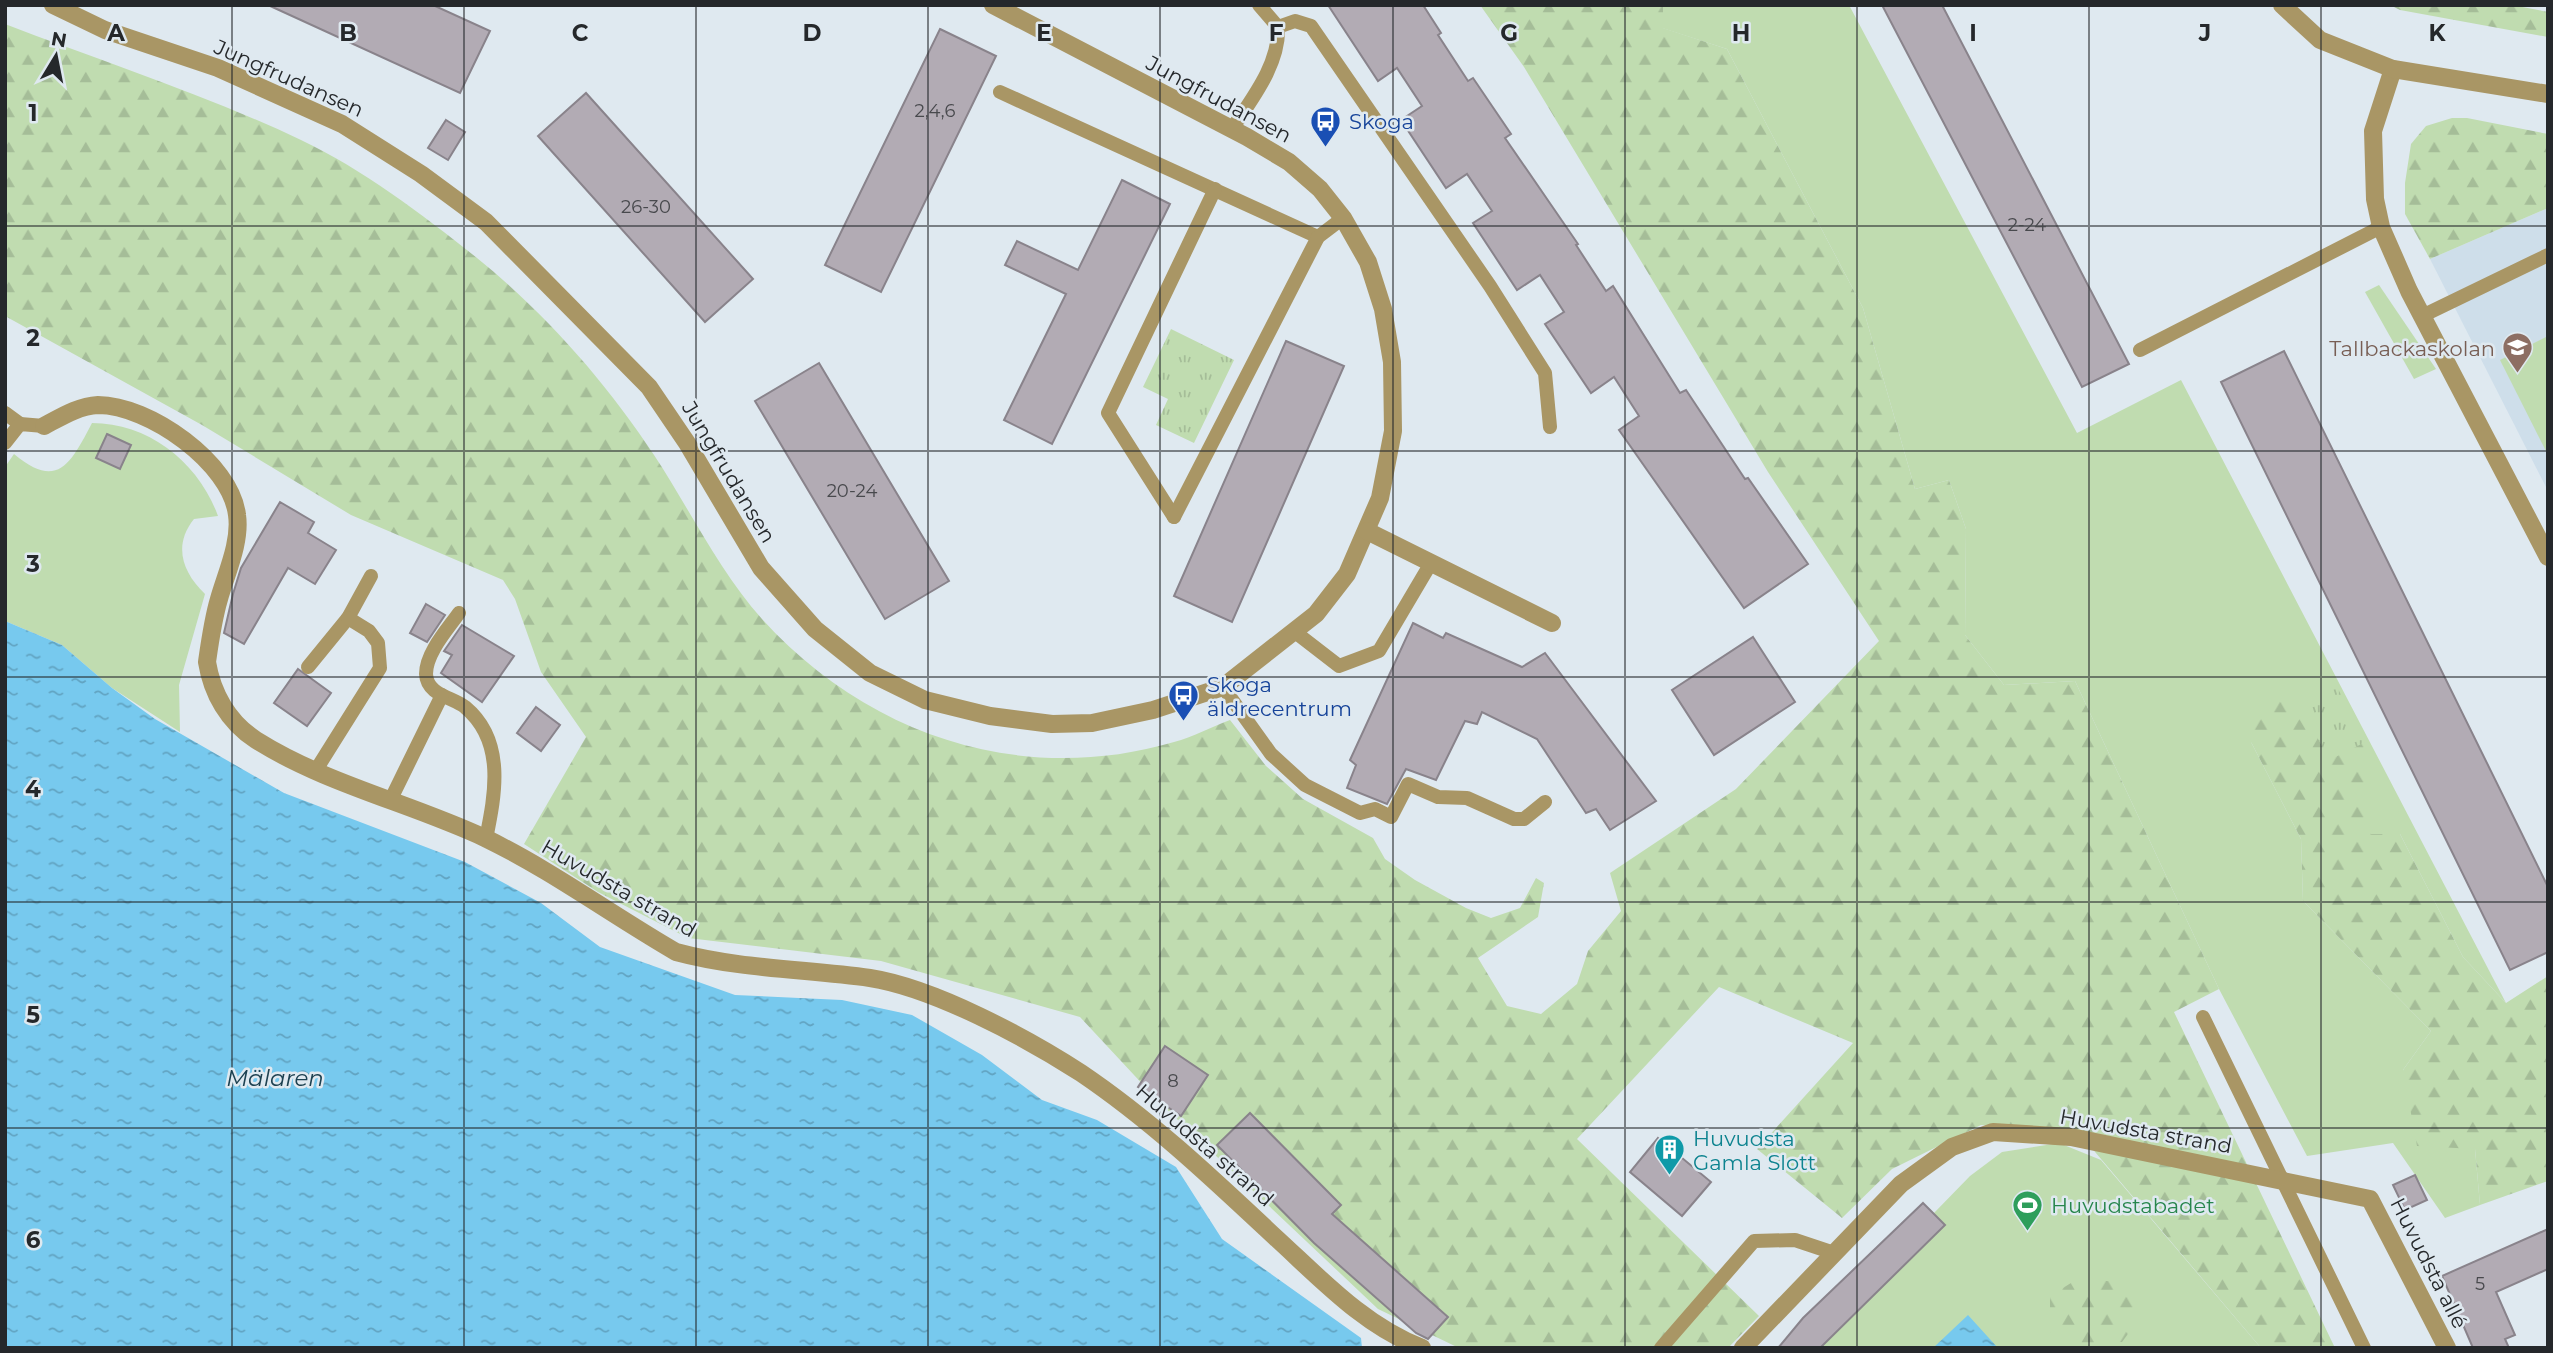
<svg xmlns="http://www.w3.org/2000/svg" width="2553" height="1353" viewBox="0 0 2553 1353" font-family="Montserrat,sans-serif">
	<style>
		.built { fill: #cedeea }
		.grass { fill: #c0dcb0 }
		.forest { fill: url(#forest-firs) }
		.park { fill: url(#park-tufts) }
		.water { fill: url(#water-ripples) }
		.building { fill: #b2abb4; stroke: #89838b; stroke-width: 2 }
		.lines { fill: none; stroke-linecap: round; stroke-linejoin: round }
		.service { stroke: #a99665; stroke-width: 14 }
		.minor { stroke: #a99665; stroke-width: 18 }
		.tertiary { stroke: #a99665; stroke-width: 18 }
		.grid { fill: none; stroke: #25282b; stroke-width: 2; stroke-opacity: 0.55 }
		.labels { text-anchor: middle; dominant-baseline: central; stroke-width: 5; stroke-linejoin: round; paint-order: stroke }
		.number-label { font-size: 18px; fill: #48494d }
		.street-label { font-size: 21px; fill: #25282b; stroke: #dfe9f0 }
		.transit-label { font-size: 21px; fill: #164399; stroke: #dfe9f0; text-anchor: start }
		.education-label { font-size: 21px; fill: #785e54; stroke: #dfe9f0; text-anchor: end }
		.culture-label { font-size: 21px; fill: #0d838f; stroke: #dfe9f0; text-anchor: start }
		.leisure-label { font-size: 21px; fill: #27864d; stroke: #dfe9f0; text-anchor: start }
		.water-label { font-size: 23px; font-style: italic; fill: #1c4151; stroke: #dfe9f0 }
		.grid-label { font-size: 23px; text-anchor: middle; font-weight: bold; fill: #25282b; stroke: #dfe9f0; stroke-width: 5; stroke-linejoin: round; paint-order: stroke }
	</style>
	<defs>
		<pattern id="forest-firs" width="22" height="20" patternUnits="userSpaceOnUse" patternTransform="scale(1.75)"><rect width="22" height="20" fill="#c0dcb0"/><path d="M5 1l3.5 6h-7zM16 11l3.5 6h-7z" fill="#a5bd98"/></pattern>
		<pattern id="park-tufts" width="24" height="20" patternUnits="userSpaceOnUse" patternTransform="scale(1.75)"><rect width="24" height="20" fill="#c0dcb0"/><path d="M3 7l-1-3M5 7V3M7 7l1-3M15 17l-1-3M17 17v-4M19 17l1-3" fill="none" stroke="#a5bd98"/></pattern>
		<pattern id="water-ripples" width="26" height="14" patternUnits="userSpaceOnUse" patternTransform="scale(1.75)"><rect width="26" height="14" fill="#77c9ee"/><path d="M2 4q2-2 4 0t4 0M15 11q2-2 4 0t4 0" fill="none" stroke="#61a3c1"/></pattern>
	</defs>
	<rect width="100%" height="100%" fill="#dfe9f0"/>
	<!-- built -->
	<path class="built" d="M2548,208v283l-118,-232z"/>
	<!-- grass -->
	<g class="grass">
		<path d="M1663,5h186l228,428 104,-53 325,623 -43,-46 -63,-123h-29l-120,-92 50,97 2,62 128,130 -28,39 72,79 5,56 -35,13 -52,-75 -86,13 -88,-167 -144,-308 -71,4 -39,-50 1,-106 -17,-49 -34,9 -52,-181 -136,-259 -65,-21z"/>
		<path d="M2379,285l57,84 -22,10 -49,-87z"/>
		<path d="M2548,336v119l-48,-95z"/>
		<path d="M92,423c57,0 107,40 126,93l-24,3c-21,26 -12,53 11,75l-26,91 1,47 -68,-44 -50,-43 -57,-24v-154l9,-13c44,37 57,9 78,-31z"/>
		<path d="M2059,1143l42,17 160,188h-483l25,-30 120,-115 11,10 36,-37 32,-24z"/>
	</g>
	<!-- forest -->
	<g class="forest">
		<path d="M1480,5h183v23l64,21 136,259 52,181 34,-9 17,49 -1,106 39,50 71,-4 144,308 -45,23 161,336h-74l-182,-215 -98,-8 -89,44 -50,49 -85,-69 96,-106 -134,-56 -142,152 182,177 -31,32h-269l-81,-39 -217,-205 -81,-87 -199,-56 -193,-23 -90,-46 -74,-48 62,-107 -45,-65 -26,-73 -12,-19 -152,-65 -149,-90 -197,-109v-292c99,38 201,71 296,116 63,30 122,75 176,118 68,55 129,124 177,197 35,53 65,116 108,164 105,116 259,168 412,123 19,-5 37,-15 56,-22l36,46 37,33 70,39 12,21 30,21 51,28 25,10 29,-10 16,-30 8,5 -6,34 -60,41 29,48 34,8 36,-30 11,-33 33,-40 -11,-38 126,-84 143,-148 -111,-169 -244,-405z"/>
		<path d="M2390,5h122l36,7v25l-148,-27z"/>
		<path d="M2452,118h15l81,16v74l-118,51 -25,-45v-31l6,-39 15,-18z"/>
		<path d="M2298,699l31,61 36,-18 6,92h29l63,123 43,46 42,-27v205l-68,24 -5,-56 -58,-3 -14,-76 28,-39 -128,-130 -2,-62 -50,-97 -5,-27 31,-14z"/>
		<path d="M2079,1278l37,4 29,29 -23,31 -46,6 -26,-16v-36z"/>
	</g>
	<!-- park -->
	<g class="park">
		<path d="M1171,329l63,31 -40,83 -38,-18 12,-26 -25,-12z"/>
		<path d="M2334,681l31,61 -36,18 -31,-61z"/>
	</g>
	<!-- water -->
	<g class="water">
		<path d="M5,621l57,24 50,43 43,31 129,74 181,69 76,41 59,44 135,48 107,5 70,15 70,40 60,45 55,20 79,47 46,72 139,99 1,10h-1357z"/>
		<path d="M1968,1315l30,33h-65z"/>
	</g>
	<!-- building -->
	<g class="building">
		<path d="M268,5h165l57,26 -30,62z"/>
		<path d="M1328,5h95l18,28 -3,2 30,46 5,-3 38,56 -6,4 73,106 -2,1 30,46 7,-5 67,107 6,-3 59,89 3,-1 60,86 -64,44 -125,-178 20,-14 -25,-39 -23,16 -46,-69 19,-12 -24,-37 -23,15 -44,-67 19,-12 -25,-37 -21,14 -45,-68 21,-14 -25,-38 -19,13z"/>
		<path d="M1882,5h60l187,359 -47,23z"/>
		<path d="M940,29l56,27 -115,236 -56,-27z"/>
		<path d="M586,93l167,186 -48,43 -167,-186z"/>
		<path d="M446,120l19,12 -17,28 -20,-12z"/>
		<path d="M1122,180l48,24 -118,240 -48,-24 62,-126 -61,-29 12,-24 61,29z"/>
		<path d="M1286,341l58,25 -112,256 -58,-26z"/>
		<path d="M2284,351l264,536v65l-38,18 -289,-588z"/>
		<path d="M819,363l130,218 -64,38 -130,-218z"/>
		<path d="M107,434l24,11 -11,24 -24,-11z"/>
		<path d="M280,502l34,20 -6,11 28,17 -21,34 -27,-16 -44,76 -20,-11 9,-39 8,-26z"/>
		<path d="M426,604l19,11 -18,27 -17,-9z"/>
		<path d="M1413,623l30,15 3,-5 76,34 23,-14 111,148 -46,29 -14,-21 -10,4 -49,-74 -55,-27 -5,12 -12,-3 -29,59 -30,-11 -19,35 -40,-16 9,-23 -6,-5z"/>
		<path d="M462,625l52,31 -32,46 -41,-29 11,-18 -8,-4z"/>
		<path d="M1753,637l42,65 -81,53 -42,-65z"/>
		<path d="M298,669l33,24 -24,33 -33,-23z"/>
		<path d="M536,707l24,18 -19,26 -24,-18z"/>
		<path d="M1165,1046l43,29 -27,41 -43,-29z"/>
		<path d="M1250,1113l91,92 -9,9 116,103 -20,22 -12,-6 -102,-90 -97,-98z"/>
		<path d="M1658,1138l53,44 -29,34 -52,-44z"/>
		<path d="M2415,1175l12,25 -22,10 -12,-25z"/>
		<path d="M1923,1203l22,22 -125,123h-42l25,-30z"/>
		<path d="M2548,1229v40l-52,23 19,43 -10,4 4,9h-36l-31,-72z"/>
	</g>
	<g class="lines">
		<!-- service -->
		<g class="service">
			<path d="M1278,27l17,-6 16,5 179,260 55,87 5,54"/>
			<path d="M1000,92l318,145"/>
			<path d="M1232,129c19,-29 48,-65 46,-102l-19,-22"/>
			<path d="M2422,316l126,-61"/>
			<path d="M2140,350l241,-123"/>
			<path d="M5,413l15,11"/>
			<path d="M5,443l15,-19 24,2"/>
			<path d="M1174,517l-66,-104 107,-224"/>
			<path d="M1174,517l144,-280 25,-19"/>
			<path d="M459,613c-12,17 -33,40 -33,61 1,21 26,23 39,33 41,34 30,88 21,132"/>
			<path d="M1295,632l44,34 40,-15 52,-88"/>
			<path d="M308,667l40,-49 23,-42"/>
			<path d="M1223,687l48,67 34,31 55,28 15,-4 16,8 17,-33 30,13 29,1 47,21h10l21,-17"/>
			<path d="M316,770l64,-102 -2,-25 -9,-12 -21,-13"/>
			<path d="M391,799l51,-104"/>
			<path d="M2203,1017l161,331"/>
			<path d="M1661,1348l93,-107 41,-1 39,13"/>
		</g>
		<!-- minor -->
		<g class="minor">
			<path d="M53,5l52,25 113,38 124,56 79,50 65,48 163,165 38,56 74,125 54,61 55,44 55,27 65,16 62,8 40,-1 61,-13 70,-23 93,-73 31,-40 33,-76 13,-67 -1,-69 -9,-53 -15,-47 -25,-44 -23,-29 -31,-27 -42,-25 -254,-132"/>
			<path d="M2393,69l-20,62 2,68 6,28 28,64 139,266"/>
			<path d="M44,426c17,-9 34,-20 54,-21 51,0 133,58 139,110 4,27 -11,59 -18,84 -6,20 -9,42 -12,63 5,31 21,60 49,78 70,44 154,63 229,98 66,32 127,77 191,114 63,17 129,17 194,26 64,10 157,60 211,95 71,48 132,106 194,164 45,41 89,89 147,111"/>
			<path d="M1367,531l185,92"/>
			<path d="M1743,1348l158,-164 51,-37 41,-15 78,5 299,62 77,149"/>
		</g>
		<!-- tertiary -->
		<path class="tertiary" d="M2282,5l38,35 73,29 155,25"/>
	</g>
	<!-- grid -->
	<path class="grid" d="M232,5v1343M464,5v1343M696,5v1343M928,5v1343M1160,5v1343M1393,5v1343M1625,5v1343M1857,5v1343M2089,5v1343M2321,5v1343M5,226h2543M5,451h2543M5,677h2543M5,902h2543M5,1128h2543"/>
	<!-- icons -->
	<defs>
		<symbol id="bus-pin" viewBox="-11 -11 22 30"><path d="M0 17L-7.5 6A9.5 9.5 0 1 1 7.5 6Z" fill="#1a4fb4" stroke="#dfe9f0"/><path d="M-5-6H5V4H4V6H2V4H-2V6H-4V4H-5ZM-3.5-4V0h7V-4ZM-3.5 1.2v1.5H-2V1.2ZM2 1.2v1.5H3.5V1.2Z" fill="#fff"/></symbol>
		<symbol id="school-pin" viewBox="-11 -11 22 30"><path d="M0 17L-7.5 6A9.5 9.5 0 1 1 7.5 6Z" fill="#8d6e63" stroke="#dfe9f0"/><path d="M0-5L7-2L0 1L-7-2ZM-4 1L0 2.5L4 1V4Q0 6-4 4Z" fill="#fff"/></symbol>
		<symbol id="building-pin" viewBox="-11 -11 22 30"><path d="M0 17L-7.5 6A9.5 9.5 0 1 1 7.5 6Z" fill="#0f9aa8" stroke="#dfe9f0"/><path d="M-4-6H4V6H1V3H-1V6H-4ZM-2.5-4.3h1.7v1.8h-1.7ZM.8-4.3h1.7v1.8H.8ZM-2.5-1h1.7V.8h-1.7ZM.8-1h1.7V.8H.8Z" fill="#fff"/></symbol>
		<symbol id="stadium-pin" viewBox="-11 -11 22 30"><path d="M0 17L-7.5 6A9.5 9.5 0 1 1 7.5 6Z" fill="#2e9e5b" stroke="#dfe9f0"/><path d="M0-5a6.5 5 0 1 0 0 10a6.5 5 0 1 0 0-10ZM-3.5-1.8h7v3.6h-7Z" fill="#fff"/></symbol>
	</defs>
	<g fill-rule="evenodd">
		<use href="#bus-pin" x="1308" y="104" width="35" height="47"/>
		<use href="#school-pin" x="2500" y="330" width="35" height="47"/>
		<use href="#bus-pin" x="1166" y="678" width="35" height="47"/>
		<use href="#building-pin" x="1652" y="1132" width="35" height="47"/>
		<use href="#stadium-pin" x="2010" y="1188" width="35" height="47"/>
	</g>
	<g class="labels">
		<!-- number labels -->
		<g class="number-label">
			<text x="935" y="111">2,4,6</text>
			<text x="646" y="207">26-30</text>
			<text x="2027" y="225">2-24</text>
			<text x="852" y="491">20-24</text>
			<text x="1173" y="1081">8</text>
			<text x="2480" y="1284">5</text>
		</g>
		<!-- street labels -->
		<g class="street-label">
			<text transform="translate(289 78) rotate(24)">Jungfrudansen</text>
			<text transform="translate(1219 99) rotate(28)">Jungfrudansen</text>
			<text transform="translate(729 472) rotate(59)">Jungfrudansen</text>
			<text transform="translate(619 888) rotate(30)">Huvudsta strand</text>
			<text transform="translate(2146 1131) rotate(10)">Huvudsta strand</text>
			<text transform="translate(1205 1145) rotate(41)">Huvudsta strand</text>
			<text transform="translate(2429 1263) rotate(63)">Huvudsta allé</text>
		</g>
		<!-- transit labels -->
		<g class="transit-label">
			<text x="1349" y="121">Skoga</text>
			<text x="1207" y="684">Skoga<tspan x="1207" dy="24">äldrecentrum</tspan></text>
		</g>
		<!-- education labels -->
		<g class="education-label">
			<text x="2495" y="348">Tallbackaskolan</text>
		</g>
		<!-- culture labels -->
		<g class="culture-label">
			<text x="1693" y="1138">Huvudsta<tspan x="1693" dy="24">Gamla Slott</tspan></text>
		</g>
		<!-- leisure labels -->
		<g class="leisure-label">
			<text x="2051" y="1205">Huvudstabadet</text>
		</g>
		<!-- water labels -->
		<g class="water-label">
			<text x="275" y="1078">Mälaren</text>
		</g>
	</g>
	<g class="grid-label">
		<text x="116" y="41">A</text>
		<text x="348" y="41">B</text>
		<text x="580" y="41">C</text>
		<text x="812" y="41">D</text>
		<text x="1044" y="41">E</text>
		<text x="1276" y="41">F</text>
		<text x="1509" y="41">G</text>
		<text x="1741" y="41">H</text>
		<text x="1973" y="41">I</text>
		<text x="2205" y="41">J</text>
		<text x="2437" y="41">K</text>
		<text x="33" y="121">1</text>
		<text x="33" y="346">2</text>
		<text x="33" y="572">3</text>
		<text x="33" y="797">4</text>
		<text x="33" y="1023">5</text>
		<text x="33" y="1248">6</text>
	</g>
	<!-- border -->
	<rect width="2553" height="1353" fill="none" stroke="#25282b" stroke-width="14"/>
	<!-- north arrow -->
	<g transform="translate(56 56) rotate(10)" stroke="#dfe9f0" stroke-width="5" paint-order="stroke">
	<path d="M0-5L12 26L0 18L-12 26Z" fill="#25282b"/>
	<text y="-10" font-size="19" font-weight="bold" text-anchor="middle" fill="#25282b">N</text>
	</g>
</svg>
